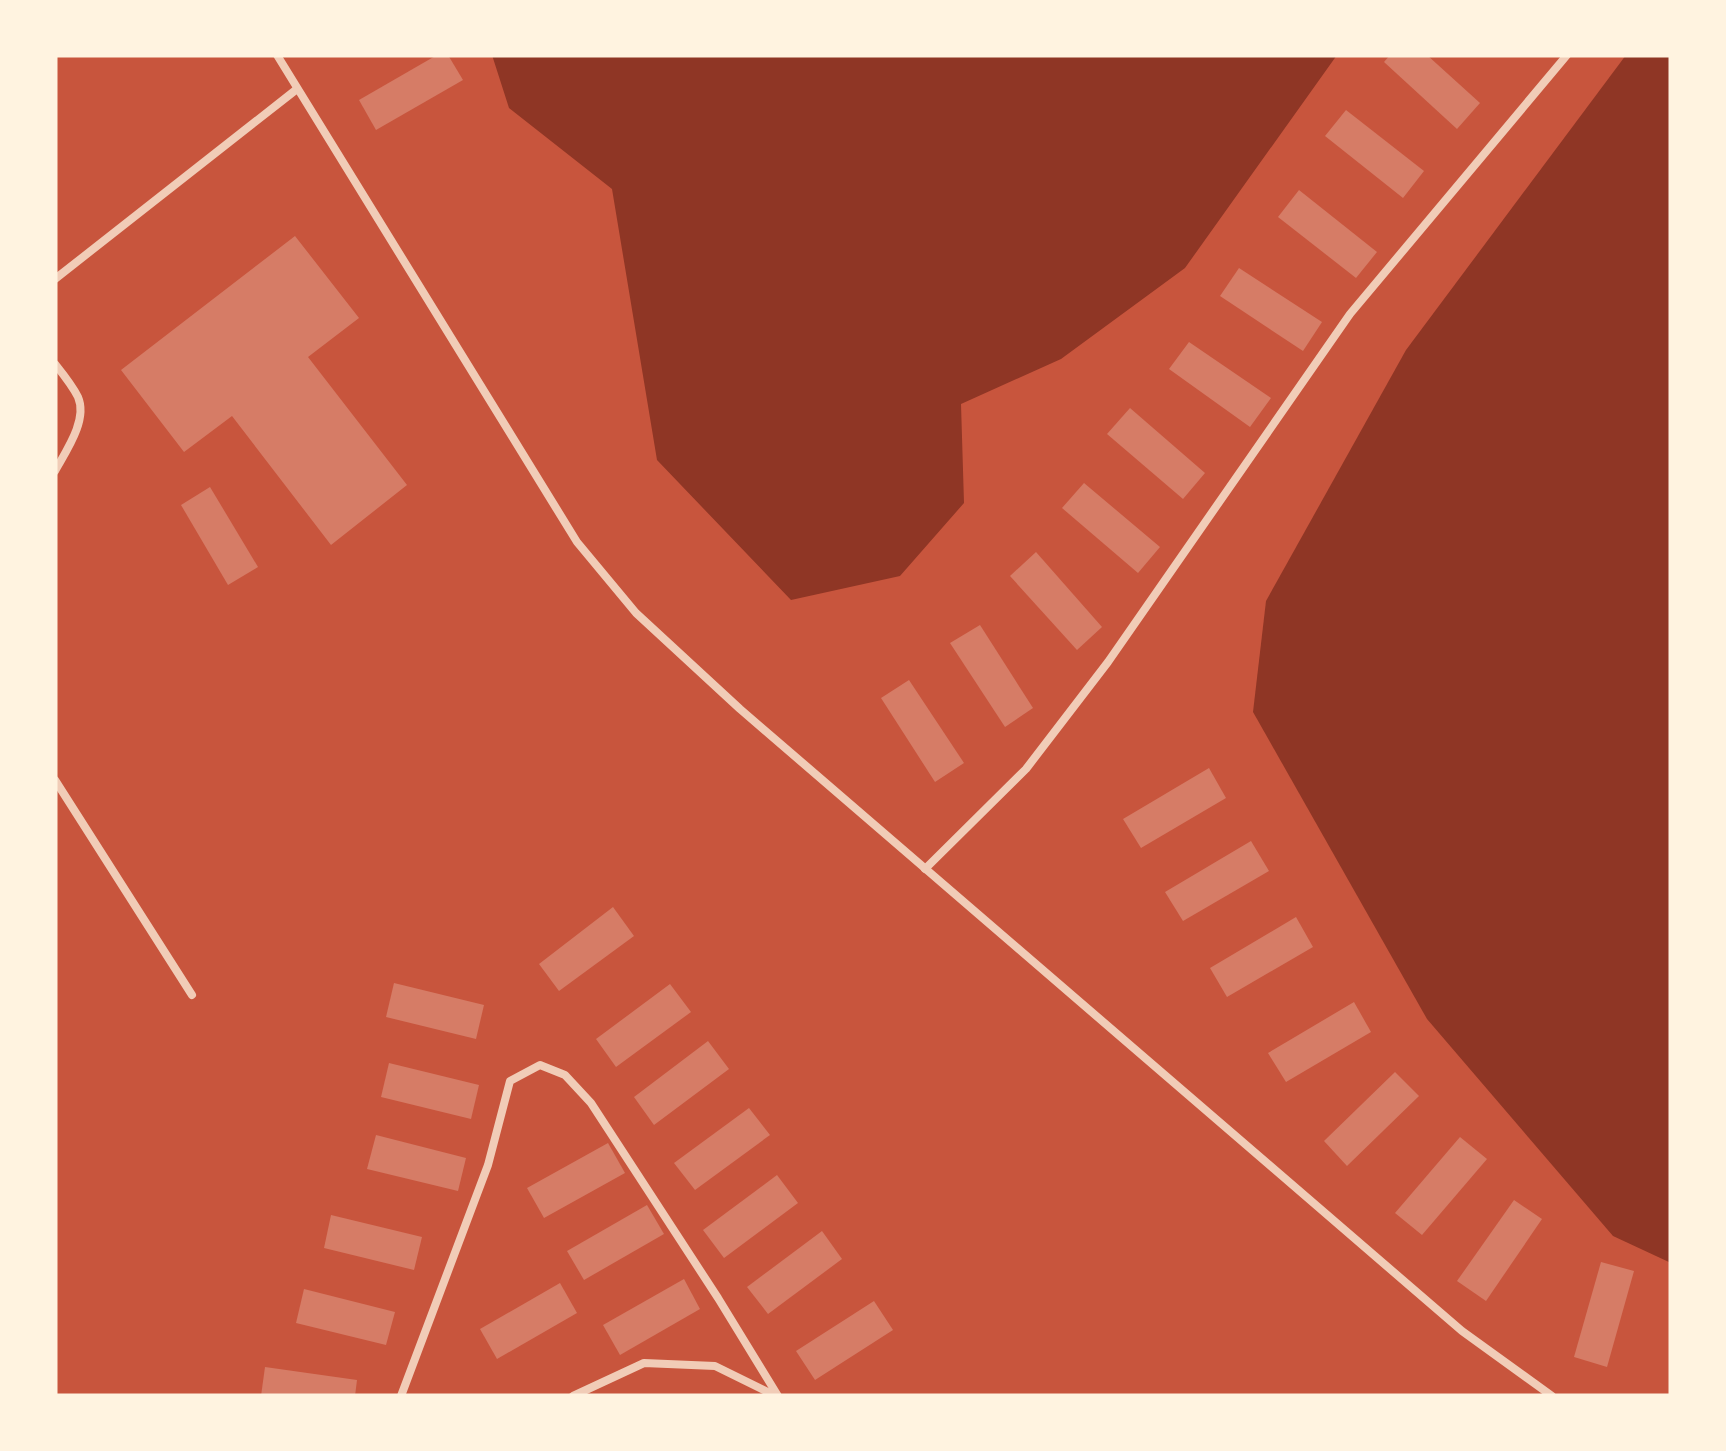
<svg xmlns="http://www.w3.org/2000/svg" width="1726" height="1451" viewBox="0 0 1726 1451" font-family="Mulish,sans-serif">
	<style>
		.water { fill: #8f3625 }
		.building { fill: #d67c66 }
		.lines { fill: none; stroke-linecap: round; stroke-linejoin: round }
		.service { stroke: #f1ccb7; stroke-width: 8 }
	</style>
	<rect width="100%" height="100%" fill="#c8553d"/>
	<!-- water -->
	<g class="water">
		<path d="M492,55h845l-152,213 -124,91 -100,45 3,99 -64,73 -109,24 -134,-140 -45,-271 -103,-81z"/>
		<path d="M1626,55h45v1208l-58,-27 -186,-217 -174,-307 13,-111 140,-251z"/>
	</g>
	<!-- building -->
	<g class="building">
		<path d="M437,55h11l15,25 -87,50 -17,-30z"/>
		<path d="M1390,55h37l53,48 -23,26 -73,-67z"/>
		<path d="M1346,110l78,61 -21,27 -78,-62z"/>
		<path d="M1299,190l78,62 -21,26 -78,-61z"/>
		<path d="M295,236l64,82 -51,39 99,128 -76,60 -99,-129 -48,36 -63,-82z"/>
		<path d="M1239,268l83,54 -19,29 -83,-55z"/>
		<path d="M1189,342l82,56 -21,29 -81,-58z"/>
		<path d="M1130,408l75,65 -22,26 -76,-65z"/>
		<path d="M1084,483l76,64 -22,26 -76,-65z"/>
		<path d="M210,487l48,80 -30,18 -47,-80z"/>
		<path d="M1036,552l66,75 -25,23 -67,-74z"/>
		<path d="M980,625l53,83 -28,19 -55,-84z"/>
		<path d="M909,680l55,83 -29,19 -54,-84z"/>
		<path d="M1209,768l17,30 -85,50 -18,-29z"/>
		<path d="M1251,841l18,30 -86,50 -18,-29z"/>
		<path d="M613,907l21,29 -75,55 -20,-27z"/>
		<path d="M1296,917l17,30 -86,50 -17,-29z"/>
		<path d="M394,983l90,22 -8,34 -90,-22z"/>
		<path d="M670,984l21,28 -75,55 -20,-28z"/>
		<path d="M1354,1002l17,30 -85,50 -18,-29z"/>
		<path d="M708,1041l21,28 -75,56 -20,-28z"/>
		<path d="M389,1063l90,22 -8,34 -90,-22z"/>
		<path d="M1395,1072l24,24 -72,70 -23,-25z"/>
		<path d="M749,1108l21,27 -75,55 -21,-27z"/>
		<path d="M376,1135l90,23 -8,33 -91,-22z"/>
		<path d="M1460,1137l27,22 -65,76 -27,-22z"/>
		<path d="M608,1143l17,30 -81,45 -17,-30z"/>
		<path d="M777,1175l21,28 -74,55 -21,-28z"/>
		<path d="M1514,1200l28,19 -56,82 -29,-20z"/>
		<path d="M647,1205l17,29 -80,46 -17,-29z"/>
		<path d="M331,1215l91,22 -8,33 -90,-22z"/>
		<path d="M822,1231l20,28 -74,55 -21,-27z"/>
		<path d="M1601,1262l33,9 -27,96 -33,-10z"/>
		<path d="M684,1279l16,30 -80,46 -17,-30z"/>
		<path d="M560,1283l17,30 -80,46 -17,-30z"/>
		<path d="M304,1289l91,23 -9,33 -90,-22z"/>
		<path d="M874,1301l19,29 -78,50 -19,-29z"/>
		<path d="M265,1367l92,13 -2,16h-94z"/>
	</g>
	<g class="lines">
		<!-- service -->
		<g class="service">
			<path d="M277,55l300,487 59,71 104,96 722,622 90,65"/>
			<path d="M55,279l242,-190"/>
			<path d="M55,364c8,10 17,21 23,33 10,23 -12,54 -23,74"/>
			<path d="M55,780l137,215"/>
			<path d="M925,869l101,-100 82,-107 242,-348 217,-259"/>
			<path d="M401,1396l87,-231 22,-84 30,-16 25,10 26,28 127,195 60,98"/>
			<path d="M573,1396l71,-33 71,3 61,30"/>
		</g>
	</g>
	<!-- border -->
	<rect width="1726" height="1451" fill="none" stroke="#fff3e0" stroke-width="115"/>
</svg>
